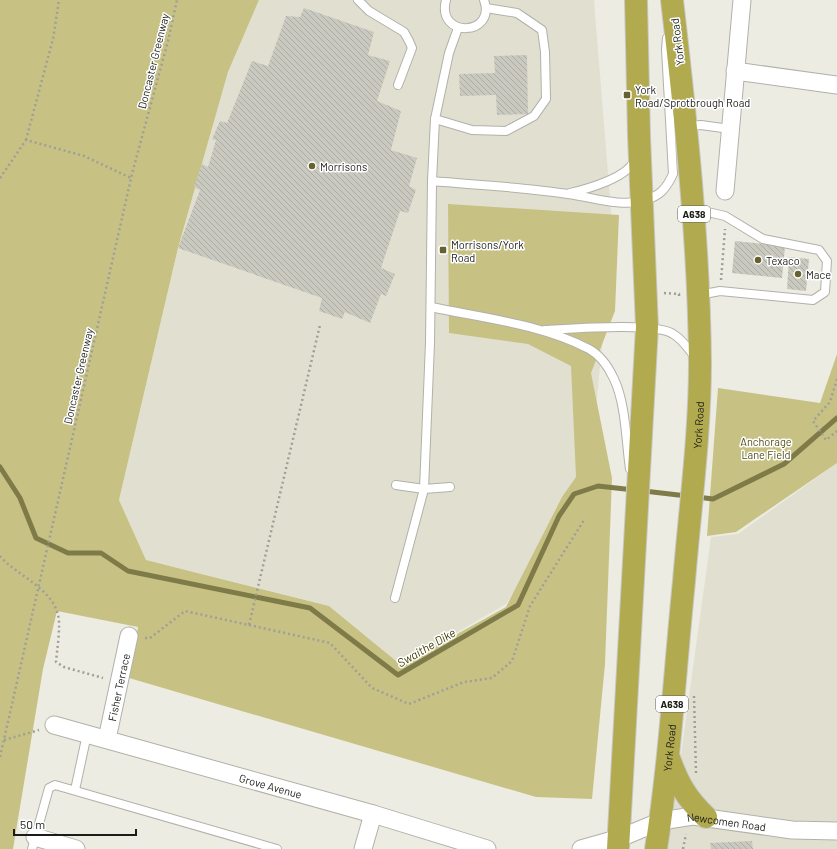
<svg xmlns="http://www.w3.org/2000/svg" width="837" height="849" viewBox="0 0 837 849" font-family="Barlow,sans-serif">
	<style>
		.built { fill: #e1e0d0 }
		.green { fill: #c7c284 }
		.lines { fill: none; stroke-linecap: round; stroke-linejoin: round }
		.stream { stroke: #7f7b49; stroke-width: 5 }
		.building { fill: url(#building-back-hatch) }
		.service-casing { stroke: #b2b1a9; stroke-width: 10 }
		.minor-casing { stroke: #b2b1a9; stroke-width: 19 }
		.trunk-casing { stroke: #c8c8c8; stroke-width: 24 }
		.path { stroke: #9f9e97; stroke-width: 2.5; stroke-dasharray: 2 3; stroke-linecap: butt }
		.service { stroke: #fff; stroke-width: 8 }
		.minor { stroke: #fff; stroke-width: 17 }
		.trunk { stroke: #b2aa4f; stroke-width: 22 }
		.poi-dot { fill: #66612e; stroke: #fff; stroke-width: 1.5 }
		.labels { text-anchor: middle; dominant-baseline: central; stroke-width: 3; stroke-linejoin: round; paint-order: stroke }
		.shield { fill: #fff; stroke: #5f5f5d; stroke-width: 1 }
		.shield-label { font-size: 10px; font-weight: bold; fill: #1b1b18 }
		.street-label { font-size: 11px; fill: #1b1b18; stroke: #fff }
		.poi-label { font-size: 11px; fill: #1b1b18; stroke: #fff; text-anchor: start }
		.park-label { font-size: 11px; fill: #544f19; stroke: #fff }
		.water-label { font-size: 12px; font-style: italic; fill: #433e03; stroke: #fff }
	</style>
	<defs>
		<pattern id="building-back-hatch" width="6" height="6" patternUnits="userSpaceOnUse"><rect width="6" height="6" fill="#cac9c0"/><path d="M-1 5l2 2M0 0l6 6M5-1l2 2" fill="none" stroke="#adaca4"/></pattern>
	</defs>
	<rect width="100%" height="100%" fill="#edece3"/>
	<!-- built -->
	<g class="built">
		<path d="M259,0h335l19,235 -24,245 -83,124 -105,61 -72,-59 -183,-46 -27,-60 59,-252 50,-176z"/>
		<path d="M837,463v386h-169l43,-312 27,-3z"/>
	</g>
	<!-- green -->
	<g class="green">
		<path d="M0,0h259l-31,72 -50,176 -59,252 27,60 183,46 72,59 105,-58 56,-110 14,-20 -5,-111 -43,-22 -79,-11 -1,-129 171,11 -4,96 -24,62 21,105 -7,186 -13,135 -56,-2 -407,-119 9,-51 -81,-16 -14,58 -30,180h-13z"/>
		<path d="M837,354v109l-101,69 -29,4 11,-148 102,15z"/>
	</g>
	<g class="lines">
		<!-- stream -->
		<g class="stream">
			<path d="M0,467l20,31 16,40 32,15h33l27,18 182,37 88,67 120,-70 41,-89 15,-22 24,-8 36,4"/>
			<path d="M644,491l43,5"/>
			<path d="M697,497l16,2 71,-35 53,-46"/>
		</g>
	</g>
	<!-- building -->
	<g class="building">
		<path d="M304,8l70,24 -6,23 22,6 -13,40 24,10 -10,39 26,8 -8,28 7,4 -8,23 -8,-2 -19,57 14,6 -9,22 -5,-2 -11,29 -25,-11 -3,7 -23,-8 3,-13 -144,-50 22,-58 -6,-3 8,-23 6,3 8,-27 -4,-1 8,-18 7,2 25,-62 16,5 18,-50 14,1z"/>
		<path d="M527,55l1,59 -31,1 -1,-20 -36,1 -1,-22 36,-1 -1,-17z"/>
		<path d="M735,241l50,5 -3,32 -50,-5z"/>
		<path d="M789,257l20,2 -3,32 -19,-2z"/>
		<path d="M752,841l1,8h-42l-1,-6z"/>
	</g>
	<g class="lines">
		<defs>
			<g id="service">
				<path d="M358,0l11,11 35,21 5,9 3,7 -14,37"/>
				<path d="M446,0c-10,39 51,36 38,0"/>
				<path d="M435,119l37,11 34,1 28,-15 12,-17 -1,-47 -3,-22 -25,-17 -31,-5"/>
				<path d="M687,126l14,-1 29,4"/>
				<path d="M432,181c45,4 91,6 136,13 24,3 51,13 75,7 17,-5 23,-12 30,-27l-7,-125 1,-11"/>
				<path d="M570,193c17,-4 61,-16 65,-35"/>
				<path d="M695,209l30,7 38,23 56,11 8,11 -2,31 -12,8 -93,-9 -21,4"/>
				<path d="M431,307c52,11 110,17 158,42 11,6 20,19 25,30 12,25 12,63 16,90"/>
				<path d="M545,330c25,-1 110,-8 128,4 9,5 15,14 21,22"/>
				<path d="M396,485l28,4 26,-2"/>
				<path d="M395,598l29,-109 6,-146 2,-162 3,-62 14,-66 9,-25"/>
				<path d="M75,790l12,-56"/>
				<path d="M32,849l17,-61 6,-3 222,64"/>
			</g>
			<g id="minor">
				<path d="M735,71l102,14"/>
				<path d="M725,191l17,-191"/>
				<path id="s1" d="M54,725l319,89 114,35"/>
				<path id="s2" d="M107,739l22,-103"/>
				<path d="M35,837l41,12"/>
				<path d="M363,849l10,-35"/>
				<path id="s3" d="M581,849l39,-11 41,-17 32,-5 99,14 45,1"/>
			</g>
			<g id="trunk">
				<path d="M669,758c9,25 17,40 37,59"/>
				<path d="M618,849l29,-522 -8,-191 -3,-136"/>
				<path id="s4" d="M656,849c14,-89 19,-179 28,-268 6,-73 16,-146 16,-218 -1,-122 -14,-242 -28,-363"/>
			</g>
		</defs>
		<!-- service casing -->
		<use href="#service" class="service-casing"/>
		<!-- minor casing -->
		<use href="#minor" class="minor-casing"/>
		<!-- trunk casing -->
		<use href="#trunk" class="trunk-casing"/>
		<!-- path -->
		<g class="path">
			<path d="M26,140l27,-101 6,-39"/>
			<path d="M0,178l26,-38 58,16 47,22"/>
			<path d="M721,280l4,-51"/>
			<path d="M664,293l15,1v2"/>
			<path d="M837,379l-7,23 -17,19 13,19 11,-9"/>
			<path d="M0,556c16,19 52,32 58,59 3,10 -1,35 -2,47l8,5 39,11"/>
			<path d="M249,625l81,18 42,45 37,16 55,-22 28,-4 20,-17 18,-55 54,-86"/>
			<path d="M145,638h5l35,-27 64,14 71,-300"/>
			<path d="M694,696l2,77"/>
			<path d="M4,740l35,-10"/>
			<path d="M0,757l132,-583 36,-133 9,-41"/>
			<path d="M683,849l3,-15"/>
		</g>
		<!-- service -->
		<use href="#service" class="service"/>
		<!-- minor -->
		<use href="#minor" class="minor"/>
		<!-- trunk -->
		<use href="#trunk" class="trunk"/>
	</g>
	<!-- markers -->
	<g class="poi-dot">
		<rect x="623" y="91" width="8" height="8" rx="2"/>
		<circle cx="312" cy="166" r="4"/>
		<rect x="439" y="246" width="8" height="8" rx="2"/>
		<circle cx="758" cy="260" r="4"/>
		<circle cx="798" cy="274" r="4"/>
	</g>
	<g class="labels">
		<!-- shield labels -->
		<g class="shield">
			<rect x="678" y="206" width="32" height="16" rx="3"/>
			<rect x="656" y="696" width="32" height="16" rx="3"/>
		</g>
		<g class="shield-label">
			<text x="694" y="214">A638</text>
			<text x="672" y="704">A638</text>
		</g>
		<!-- street labels -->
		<g class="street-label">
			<text transform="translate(677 42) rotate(-97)">York Road</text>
			<text transform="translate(153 61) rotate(-76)">Doncaster Greenway</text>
			<text transform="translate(78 376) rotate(-77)">Doncaster Greenway</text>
			<text stroke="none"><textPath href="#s4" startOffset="426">York Road</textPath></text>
			<text stroke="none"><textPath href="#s2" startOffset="53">Fisher Terrace</textPath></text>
			<text stroke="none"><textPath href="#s4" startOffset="102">York Road</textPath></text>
			<text stroke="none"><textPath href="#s1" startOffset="225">Grove Avenue</textPath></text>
			<text stroke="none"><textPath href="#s3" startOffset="151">Newcomen Road</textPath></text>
		</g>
		<!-- poi labels -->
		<g class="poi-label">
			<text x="635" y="89">York<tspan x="635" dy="13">Road/Sprotbrough Road</tspan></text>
			<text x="320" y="166">Morrisons</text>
			<text x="451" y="244">Morrisons/York<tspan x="451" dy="13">Road</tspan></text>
			<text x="766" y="260">Texaco</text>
			<text x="806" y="274">Mace</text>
		</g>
		<!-- park labels -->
		<g class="park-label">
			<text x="766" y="441">Anchorage<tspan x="766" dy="13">Lane Field</tspan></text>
		</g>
		<!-- water labels -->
		<g class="water-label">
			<text transform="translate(426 647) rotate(-30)">Swaithe Dike</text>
		</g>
	</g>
	<!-- scale -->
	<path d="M14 829v6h122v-6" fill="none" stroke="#1b1b18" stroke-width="2"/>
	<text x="20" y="829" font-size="12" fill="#1b1b18" stroke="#ffffff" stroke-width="3" paint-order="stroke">50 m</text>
</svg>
